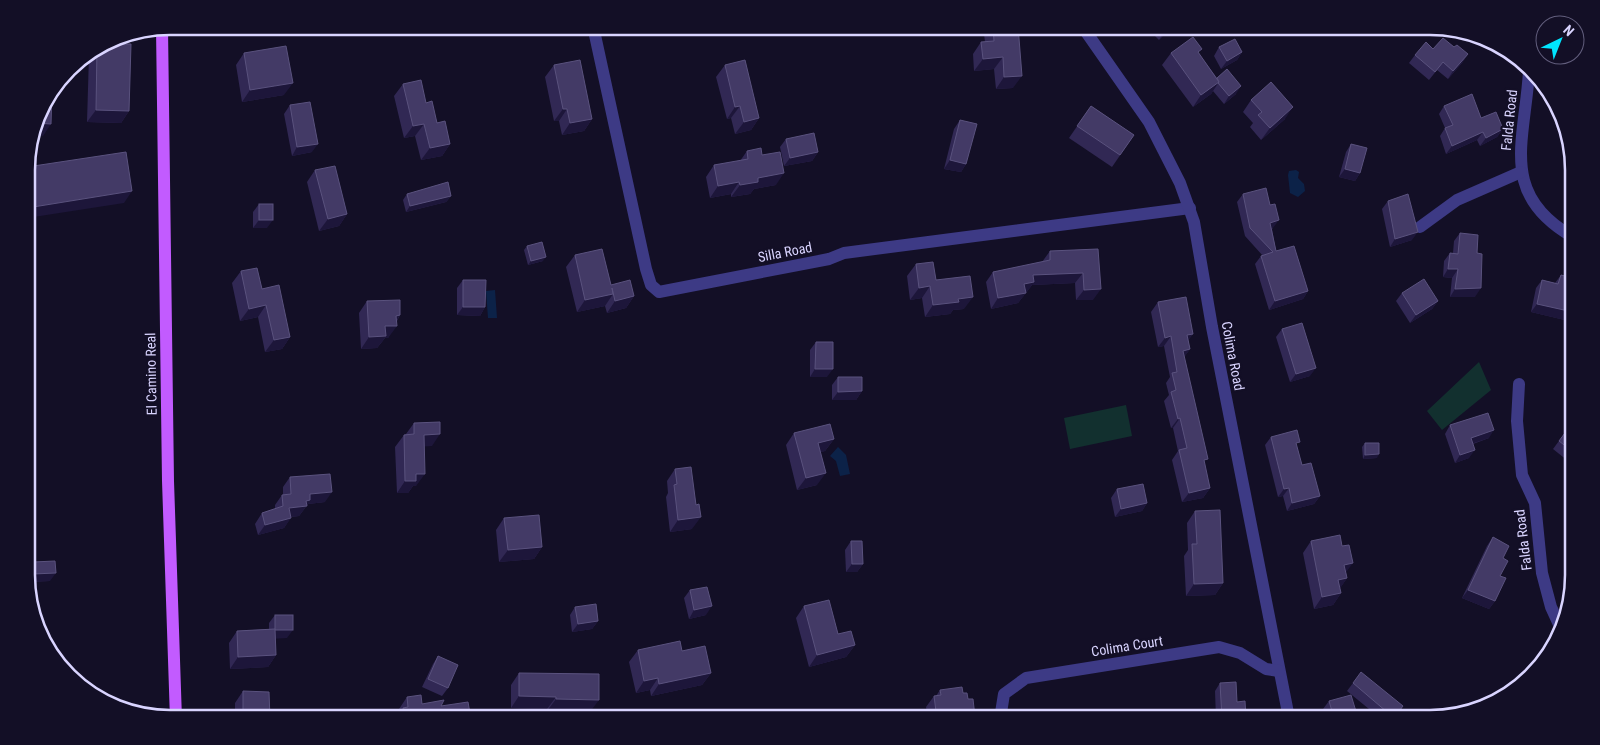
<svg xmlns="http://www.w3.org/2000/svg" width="1600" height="745" viewBox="0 0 1600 745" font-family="'Roboto Condensed',sans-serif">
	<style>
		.green { fill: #12302f }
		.water { fill: #0c2248 }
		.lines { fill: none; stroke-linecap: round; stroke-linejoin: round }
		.minor { stroke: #3d3a85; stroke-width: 12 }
		.major { stroke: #c25bff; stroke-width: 12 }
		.wall { fill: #312854 }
		.shaded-wall { fill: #1d163a }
		.building { fill: #433a66; stroke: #5a527e }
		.labels { text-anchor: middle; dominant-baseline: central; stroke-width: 4.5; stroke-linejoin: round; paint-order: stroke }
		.street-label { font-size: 14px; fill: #d9d4ff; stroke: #130f26 }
		.rim { fill: none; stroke: #d9d4ff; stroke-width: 2.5 }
	</style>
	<rect width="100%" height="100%" fill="#130f26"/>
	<!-- green -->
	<g class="green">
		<path d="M1479,362l12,28 -49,40 -15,-19z"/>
		<path d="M1126,405l6,31 -62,13 -6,-31z"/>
	</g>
	<!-- water -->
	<g class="water">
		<path d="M1296,170l3,2 -1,6 6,6 1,7 -7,6 -8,-4 -2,-18 1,-4z"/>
		<path d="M495,290l2,28h-9l-2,-27z"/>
		<path d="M838,447l8,8 4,19 -10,2 -4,-15 -6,-5z"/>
	</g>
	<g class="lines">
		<!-- minor -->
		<g class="minor">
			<path d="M593,26l53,243 5,16 8,7 170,-33 15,-6 346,-45"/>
			<path d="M1082,26l67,96 31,61 14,39 18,105 77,391"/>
			<path d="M1529,71c-4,70 -31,123 44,166"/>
			<path d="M1420,227l37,-27 64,-28"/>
			<path d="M1519,384l-2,37 5,54 13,28 7,70 9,34 11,24"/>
			<path d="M1000,719l4,-25 22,-16 193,-31 21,6 26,16 13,2"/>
		</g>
		<!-- major -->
		<path class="major" d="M162,28l6,453 8,238"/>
	</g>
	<!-- wall -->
	<g class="wall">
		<path d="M990,26h28l-5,62 -17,1 -2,-20 -20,2 -1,-17 8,-12h4l-1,-8z"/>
		<path d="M1145,26h27l-13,14z"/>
		<path d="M105,44l24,67 -8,12 -34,-1 2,-67 3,-3z"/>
		<path d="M1219,47l23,5 -5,8 -16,9 -7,-13z"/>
		<path d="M1454,47l14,7 -6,9 -14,16 -11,-9 -8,10 -20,-17 6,-8 18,-6z"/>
		<path d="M244,53l40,42 -42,7 -6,-37z"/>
		<path d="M1171,53l28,1 18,24 19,16 -12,10 -11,-13 -2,3 -18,13 -31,-42z"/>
		<path d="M554,65l38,54 -8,12 -22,4 -3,-14h-5l-9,-44z"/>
		<path d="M725,65l34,53 -8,12 -16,4 -4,-16 -4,1 -11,-42z"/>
		<path d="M403,84l23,19 24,41 -8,12 -21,4 -6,-24 -11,2 -10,-42z"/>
		<path d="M1251,100l34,19 -24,21 -11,-13 3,-4 -10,-11z"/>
		<path d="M290,105l22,47 -20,4 -8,-42z"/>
		<path d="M1091,106l43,29 -22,32 -43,-29z"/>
		<path d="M1444,106l37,12 22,11 -6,8 -17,9 -3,-6 -31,14 -6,-18 5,-8 -6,-14z"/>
		<path d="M960,120l6,44 -5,8 -17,-3 10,-40z"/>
		<path d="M786,139l32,13 -6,9 -28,5 -4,-19z"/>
		<path d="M1351,144l9,29 -5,8 -16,-4 7,-25z"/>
		<path d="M747,151l15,4 14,30 -22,4 -4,5 -19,3v-3l-21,4 -4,-21 8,-12 26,-4z"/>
		<path d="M315,170l32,44 -8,12 -20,5 -12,-49z"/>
		<path d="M407,194l44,2 -5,6 -40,10 -3,-12z"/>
		<path d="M1243,194l30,34 -1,1 4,22 32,40 -5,8 -34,11 -14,-46 6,-8h2l-18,-20 -8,-34z"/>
		<path d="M1388,201l24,39 -22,7 -8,-38z"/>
		<path d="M259,204l8,24h-14v-16z"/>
		<path d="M1460,233l17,20 -2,44h-25l2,-19 -9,-1 1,-16 6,-8h3l1,-12z"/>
		<path d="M527,246l16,15 -15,4 -4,-15z"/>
		<path d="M1098,249l-5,51h-17l-1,-17 -43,2 -14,18 -27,6 -5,-27 7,-10 49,-10 8,-11z"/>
		<path d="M575,255l36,30 23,11 -8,12 -19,5 -2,-7 -28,6 -11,-45z"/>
		<path d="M916,264l20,16 28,29 -11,1 -3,4 -25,3 -3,-19 -12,2 -3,-24z"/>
		<path d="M241,271l21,18 28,48 -8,12 -17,3 -7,-35 -18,4 -8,-38z"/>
		<path d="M1561,275l11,41 -3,5 -38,-9 5,-24 6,-8 13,3z"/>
		<path d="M463,280l22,27 -5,9 -23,-1v-27z"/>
		<path d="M1402,293l36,8 -6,8 -22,14 -14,-22z"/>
		<path d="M367,301l33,14 -3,6 -9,17h-3l-8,10 -16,1 -2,-36z"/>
		<path d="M1158,302l35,32 -5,6 2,9 -6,8 20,107 6,24 -7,10 -21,4 -10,-42 6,-9 -5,-23h-2l-7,-27 5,-6 -3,-12 4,-6 -6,-31 -6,1 -7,-35z"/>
		<path d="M1282,329l28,47 -20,6 -14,-45z"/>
		<path d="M816,342l11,35h-17v-27z"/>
		<path d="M838,377l24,14 -6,9h-24v-15z"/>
		<path d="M1573,422v43l-20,-16z"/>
		<path d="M414,423l18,23h-8l-8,40h-3l-5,7h-11l-2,-46 9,-12 2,-1z"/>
		<path d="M1450,425l39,13 -16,6 -4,14 -14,5 -10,-29z"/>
		<path d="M794,433l40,6 -9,12 -5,1 -3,33 -20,5 -11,-45z"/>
		<path d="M1271,437l26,10 5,18 18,31 -6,8 -27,7 -4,-15 -5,1 -13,-52z"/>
		<path d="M1365,443l12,15 -14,1 -1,-12z"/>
		<path d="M675,469l17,60 -22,3 -4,-35 2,-4 -1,-12z"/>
		<path d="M290,477l35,25 -17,2 -9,12 -8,1 -7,11 -26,7 -3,-11 7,-11 13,-4v-4l7,-10h1v-8z"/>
		<path d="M1117,489l30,14 -5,8 -27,6 -4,-19z"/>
		<path d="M1195,511l28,72 -8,12 -29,1 -2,-40 4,-6 -1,-27z"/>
		<path d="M504,518l38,29 -8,12 -35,3 -3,-32z"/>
		<path d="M1493,537l10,21 -8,43 -6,8 -27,-11 25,-52z"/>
		<path d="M851,541l12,23 -6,8h-11l-1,-22z"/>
		<path d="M1311,541l35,31 1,6 -7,10 1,5 -8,12 -19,4 -11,-56z"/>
		<path d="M33,562l17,19 -22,1 -1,-13z"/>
		<path d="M690,590l16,25 -17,4 -5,-21z"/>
		<path d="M804,606l34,28 17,11 -9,12 -37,10 -13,-49z"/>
		<path d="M575,607l23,14 -6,8 -20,3 -2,-17z"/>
		<path d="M275,615l12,23h-12l1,17 -8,12 -38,2 -1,-26 8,-12 32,-2v-6z"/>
		<path d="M638,650l44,1 29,22 -9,12 -51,11 -1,-6 -14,3 -7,-31z"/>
		<path d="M438,656l10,32 -6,8 -20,-9 11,-23z"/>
		<path d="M519,673l71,39 -43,-1v-2l-36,-1v-23z"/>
		<path d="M1220,683l17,19 9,16 -30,1 -1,-28z"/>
		<path d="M1353,683l50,23 -9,12h-14l-33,-27z"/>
		<path d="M940,690l23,3 5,6 6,20h-46l-2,-12 8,-11h2z"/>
		<path d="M243,691l27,28h-35v-16z"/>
		<path d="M407,697l15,7 19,2 30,13h-75l3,-6v-4z"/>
		<path d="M1329,701l29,17h-36l-2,-5z"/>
	</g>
	<!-- shaded-wall -->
	<g class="shaded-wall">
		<path d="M1170,26h2l-13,14 6,-9z"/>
		<path d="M1242,52l-5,8 -16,9 6,-8z"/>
		<path d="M1468,54l-6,9 -14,16 5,-8z"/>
		<path d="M1003,57l-9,12 -20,2 9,-12z"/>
		<path d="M1022,76l-9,12 -17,1 8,-12z"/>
		<path d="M1219,82l-8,12 -18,13 8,-12z"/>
		<path d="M293,83l-9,12 -42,7 8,-12z"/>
		<path d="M1241,86l-5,8 -12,10 5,-8z"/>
		<path d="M740,106l-9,12 -4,1 8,-12z"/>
		<path d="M1293,107l-8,12 -24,21 9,-12z"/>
		<path d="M563,109h4l-8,12h-5z"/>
		<path d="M96,110l33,1 -8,12 -34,-1z"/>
		<path d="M759,118l-8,12 -16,4 9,-12z"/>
		<path d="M592,119l-8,12 -22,4 8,-12z"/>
		<path d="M36,123l15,1 -8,12 -10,-1z"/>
		<path d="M424,124l-9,12 -11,2 9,-12z"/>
		<path d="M1503,129l-6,8 -17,9 6,-8z"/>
		<path d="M1483,132l-6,8 -31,14 6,-8z"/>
		<path d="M318,144l-6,8 -20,4 5,-9z"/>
		<path d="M450,144l-8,12 -21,4 9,-12z"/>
		<path d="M818,152l-6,9 -28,5 6,-8z"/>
		<path d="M950,160l16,4 -5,8 -17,-3z"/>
		<path d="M1345,169l15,4 -5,8 -16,-4z"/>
		<path d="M784,173l-8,12 -22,4 -4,5 -19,3 9,-12 18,-7z"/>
		<path d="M739,182l-8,12 -21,4 8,-12z"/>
		<path d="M132,191l-8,12 -97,15v-10z"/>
		<path d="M451,196l-5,6 -40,10 4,-6z"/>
		<path d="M347,214l-8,12 -20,5 9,-12z"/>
		<path d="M259,220h14l-6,8h-14z"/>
		<path d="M1279,220l-6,8 -8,3 5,-8z"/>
		<path d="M1418,232l-6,8 -22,7 5,-8z"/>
		<path d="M546,257l-3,4 -15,4 3,-4z"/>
		<path d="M1448,269h10l-6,9 -9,-1z"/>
		<path d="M1083,273l-8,10 -43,2 -5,7 -10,2 7,-10 9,-9z"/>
		<path d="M930,286l-8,12 -12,2 9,-12z"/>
		<path d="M1481,288l-6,9h-25l5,-8z"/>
		<path d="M1101,289l-8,11h-17l8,-10z"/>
		<path d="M1308,291l-5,8 -34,11 6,-9z"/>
		<path d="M1026,293l-8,10 -27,6 7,-11z"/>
		<path d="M613,294l-8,12 -28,6 8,-12z"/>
		<path d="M634,296l-8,12 -19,5 8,-12z"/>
		<path d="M973,297l-9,12 -11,1 -3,4 -25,3 8,-12 25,-6z"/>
		<path d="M1438,301l-6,8 -22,14 6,-8z"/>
		<path d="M1537,304l36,8v4h-1l-3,5 -38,-9z"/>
		<path d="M266,305l-8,12 -18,4 9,-12z"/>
		<path d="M463,307h22l-5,9 -23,-1z"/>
		<path d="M400,315l-7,11h4l-9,12h-3l-8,10 -16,1 8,-12 16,-11 11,-10z"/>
		<path d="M1193,334l-7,9 1,-8z"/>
		<path d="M1171,336l-7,10 -6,1 7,-9z"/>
		<path d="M290,337l-8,12 -17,3 9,-12z"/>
		<path d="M1190,349l-7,10v-8z"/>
		<path d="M1316,368l-6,8 -20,6 6,-8z"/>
		<path d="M815,369h18l-6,8h-17z"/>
		<path d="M862,391l-6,9h-24l6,-8z"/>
		<path d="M1180,418l-7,10h-2l7,-9z"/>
		<path d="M1494,430l-5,8 -24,8 6,-8z"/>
		<path d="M440,434l-8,12 -17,1 9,-12z"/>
		<path d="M834,439l-9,12 -15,4 8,-12z"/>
		<path d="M1475,450l-6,8 -14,5 5,-8z"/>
		<path d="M1379,454l-2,4 -14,1 2,-4z"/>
		<path d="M826,473l-9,12 -20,5 9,-12z"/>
		<path d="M416,474h9l-9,12h-3l-5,7h-11l8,-12z"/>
		<path d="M1210,488l-7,10 -21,4 7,-9z"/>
		<path d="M1289,488l-6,8 -5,1 6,-8z"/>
		<path d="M332,492l-7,10 -17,2 -9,12 -17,2 7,-10 21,-14z"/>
		<path d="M1320,496l-6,8 -27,7 5,-8z"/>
		<path d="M1147,503l-5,8 -27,6 6,-8z"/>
		<path d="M701,517l-9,12 -22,3 8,-12z"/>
		<path d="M291,518l-7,10 -26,7 7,-10z"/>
		<path d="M27,523h8l-8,12z"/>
		<path d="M542,547l-8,12 -35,3 9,-12z"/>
		<path d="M1353,563l-9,12v-10z"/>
		<path d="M852,564h11l-6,8h-11z"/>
		<path d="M56,573l-6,8 -22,1 5,-8z"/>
		<path d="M1347,578l-8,12 -1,-10z"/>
		<path d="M1223,583l-8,12 -29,1 8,-12z"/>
		<path d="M1468,590l27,11 -6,8 -27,-11z"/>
		<path d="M1341,593l-8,12 -19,4 8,-12z"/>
		<path d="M712,606l-6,9 -17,4 5,-9z"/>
		<path d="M598,621l-6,8 -20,3 6,-8z"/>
		<path d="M275,630h18l-6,8 -17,1z"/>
		<path d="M855,645l-9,12 -37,10 8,-12z"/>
		<path d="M276,655l-8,12 -38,2 8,-12z"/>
		<path d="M711,673l-9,12 -51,11 8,-12z"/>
		<path d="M658,678l-8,12 -14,3 8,-12z"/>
		<path d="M519,696l37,1 -9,12 -36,-1z"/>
		<path d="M556,699l43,1 -9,12 -43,-1z"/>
	</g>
	<!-- building -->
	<g class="building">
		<path d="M993,26h25l4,50 -18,1 -1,-20 -20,2 -2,-17 13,-1z"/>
		<path d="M1159,26h11l-5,5z"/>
		<path d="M1193,37l9,12 -4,3 21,30 -18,13 -30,-42z"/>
		<path d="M1443,38l11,9 3,-2 11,9 -15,17 -10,-9 -8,10 -20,-17 11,-13 7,7z"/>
		<path d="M1235,39l7,13 -15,9 -8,-14z"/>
		<path d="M105,44h26l-2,67 -33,-1 1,-62z"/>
		<path d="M286,46l7,37 -43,7 -6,-37z"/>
		<path d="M580,60l12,59 -22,4 -3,-14h-4l-9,-44z"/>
		<path d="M745,60l14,58 -15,4 -4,-16 -5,1 -10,-42z"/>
		<path d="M1227,69l14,17 -12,10 -11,-13 1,-1 -2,-4z"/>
		<path d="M421,80l5,23 6,-2 5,22 8,-2 5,23 -20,4 -6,-24 -11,2 -10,-42z"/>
		<path d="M1271,82l22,25 -23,21 -12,-13 4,-3 -11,-12z"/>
		<path d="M52,92l-1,32 -15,-1 5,-16z"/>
		<path d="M1472,94l9,24 15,-6 7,17 -17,9 -3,-6 -31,14 -7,-18 8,-3 -9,-19z"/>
		<path d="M310,102l8,42 -21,3 -7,-42z"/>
		<path d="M1091,106l43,29 -14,20 -43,-29z"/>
		<path d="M960,120l17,4 -11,40 -16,-4z"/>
		<path d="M814,133l4,19 -28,6 -4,-19z"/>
		<path d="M1351,144l16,4 -7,25 -15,-4z"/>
		<path d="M761,148l1,7 18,-3 4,21 -26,5v4l-18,3 -1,-3 -21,4 -4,-21 34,-6 -1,-8z"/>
		<path d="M126,152l6,39 -105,17v-41z"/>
		<path d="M335,166l12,48 -19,5 -13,-49z"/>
		<path d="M448,182l3,14 -41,10 -3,-12z"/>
		<path d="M1266,188l4,17 5,-1 4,16 -9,3 6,28 18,-5 14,45 -33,10 -14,-45 12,-4 -23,-24 -7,-34z"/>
		<path d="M1408,194l10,38 -23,7 -7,-38z"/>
		<rect x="259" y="204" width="14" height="16"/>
		<path d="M1460,233l18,2 -1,18 5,1 -1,34 -26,1 3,-20h-10l2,-16 8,1z"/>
		<path d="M542,242l4,15 -15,4 -4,-15z"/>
		<path d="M602,249l9,36 19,-5 4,16 -19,5 -3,-13 1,6 -28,6 -10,-45z"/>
		<path d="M1098,249l3,40 -17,1 -1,-17 -50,2 1,7 -10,2 2,9 -28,5 -5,-26 57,-12v-9z"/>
		<path d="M933,262l3,18 34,-4 3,21 -15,2 1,3 -26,3 -3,-19 -11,2 -3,-24z"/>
		<path d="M257,268l5,21 17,-4 11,52 -16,3 -8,-35 -17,4 -8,-38z"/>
		<path d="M1561,275l12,3v34l-36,-8 5,-24 16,4z"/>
		<path d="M1424,279l14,22 -22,14 -14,-22z"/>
		<path d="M463,280h23l-1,27h-22z"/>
		<path d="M1186,297l7,37 -6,1 3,14 -7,2 25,108 -4,1 6,28 -21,5 -10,-43 8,-2 -7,-30 -2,1 -7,-27 5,-2 -4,-17 5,-1 -6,-36 -6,2 -7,-36z"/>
		<path d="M400,300v15l-4,1 1,10h-12l1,10 -17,1 -2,-36z"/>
		<path d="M1302,323l14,45 -20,6 -14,-45z"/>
		<path d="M816,342h17v27h-18z"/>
		<path d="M838,377h24v14l-24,1z"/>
		<path d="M1488,413l6,17 -23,8 4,12 -15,5 -10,-30z"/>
		<path d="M440,422v12l-16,1 1,39h-9v7h-11l-1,-46 10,-1v-11z"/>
		<path d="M1573,422v30l-14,-11z"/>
		<path d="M830,424l4,15 -16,4 8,30 -20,5 -12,-45z"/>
		<path d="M1297,430l3,12 -4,1 6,22 9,-2 9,33 -28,7 -3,-15 -5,1 -13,-52z"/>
		<path d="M1365,443h14v11l-14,1z"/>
		<path d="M691,467l5,38 3,-1 2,13 -23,3 -4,-35 3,-1 -2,-15z"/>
		<path d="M330,474l2,18 -22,2v6l-4,1 1,5 -18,2 2,10 -26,7 -3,-12 21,-7 -1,-11 9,-1 -1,-17z"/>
		<rect x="27" y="475" width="8" height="48"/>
		<path d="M1143,484l4,19 -26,6 -4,-20z"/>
		<path d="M1220,510l3,73 -29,1 -2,-40h5l-2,-33z"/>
		<path d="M539,515l3,32 -34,3 -4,-32z"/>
		<path d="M1340,535l2,11 7,-1 4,18 -9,2 3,13 -9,2 3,13 -19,4 -11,-56z"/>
		<path d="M1493,537l16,9 -6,12 5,3 -8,15 6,2 -11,23 -27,-11z"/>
		<path d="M851,541h11l1,23h-11z"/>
		<path d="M55,561l1,12 -23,1v-12z"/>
		<path d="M707,587l5,19 -18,4 -4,-20z"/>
		<path d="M829,600l9,34 13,-3 4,14 -38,10 -13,-49z"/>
		<path d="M596,604l2,17 -20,3 -3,-17z"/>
		<rect x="275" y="615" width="18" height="15"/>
		<path d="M275,629l1,26 -38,2 -1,-26z"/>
		<path d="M680,641l2,10 23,-5 6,27 -52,11 -1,-6 -14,3 -6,-31z"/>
		<path d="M438,656l20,9 -10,23 -20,-9z"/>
		<path d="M1361,672l42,34 -9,12 -41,-35z"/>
		<path d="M519,673l80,1v26l-43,-1v-2l-37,-1z"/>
		<path d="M1236,682l1,20 8,-1 1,17 -24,1 -2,-36z"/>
		<path d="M962,687l1,6h4l1,6h5l2,18 -5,2h-33l-3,-23 7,-1 -1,-5z"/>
		<path d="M243,691l26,1 1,27h-27z"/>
		<path d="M421,695l1,9 22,-4 -3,6 27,-4 3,17h-66l-2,-11 5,-1 -1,-10z"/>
		<path d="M1351,695l7,23h-24l-5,-17z"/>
	</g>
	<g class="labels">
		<!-- street labels -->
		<g class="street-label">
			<text transform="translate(1509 120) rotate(-84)">Falda Road</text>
			<text transform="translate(785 252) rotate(-11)">Silla Road</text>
			<text transform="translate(1233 356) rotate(79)">Colima Road</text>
			<text transform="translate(151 374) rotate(-91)">El Camino Real</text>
			<text transform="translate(1523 540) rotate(-97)">Falda Road</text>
			<text transform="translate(1127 646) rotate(-9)">Colima Court</text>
		</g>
	</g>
	<!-- crop -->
	<path d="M0 0H1600V745H0ZM170 35H1430A135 135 0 0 1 1565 170V575A135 135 0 0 1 1430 710H170A135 135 0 0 1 35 575V170A135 135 0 0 1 170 35Z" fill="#130f26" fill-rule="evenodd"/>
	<path class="rim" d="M170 35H1430A135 135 0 0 1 1565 170V575A135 135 0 0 1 1430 710H170A135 135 0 0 1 35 575V170A135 135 0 0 1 170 35Z"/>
	<!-- north arrow -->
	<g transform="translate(1560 40) rotate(43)"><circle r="24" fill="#130f26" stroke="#625e7d"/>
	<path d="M0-4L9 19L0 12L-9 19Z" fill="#00e5ff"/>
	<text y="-8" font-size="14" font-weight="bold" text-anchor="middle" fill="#d9d4ff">N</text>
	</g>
</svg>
